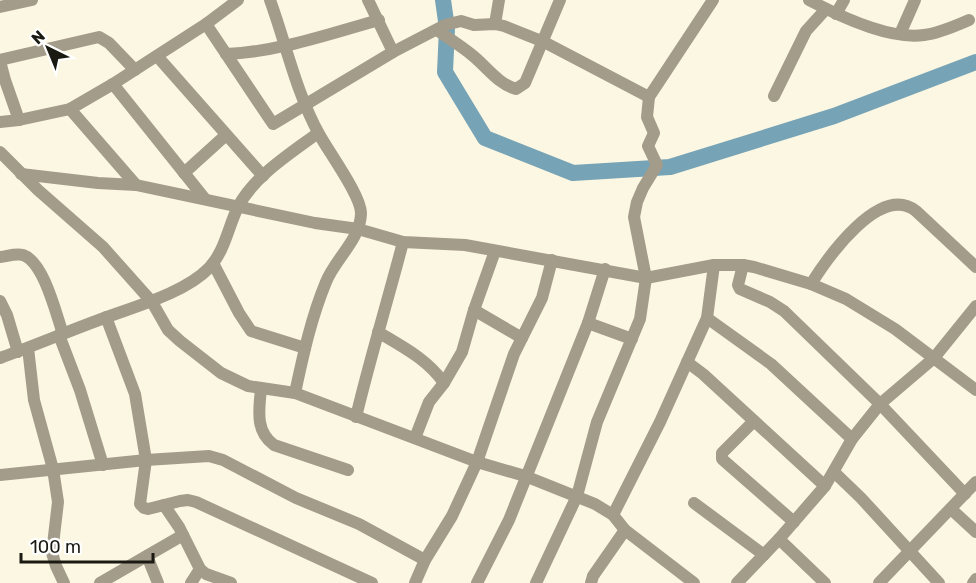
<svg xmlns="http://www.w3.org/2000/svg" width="976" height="583" viewBox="0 0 976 583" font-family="Rubik,sans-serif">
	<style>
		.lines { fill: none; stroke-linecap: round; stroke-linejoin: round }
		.river { stroke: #76a3b6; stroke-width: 16 }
		.minor { stroke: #a49c8b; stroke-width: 12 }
	</style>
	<rect width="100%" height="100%" fill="#fcf7e2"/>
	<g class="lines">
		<!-- river -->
		<path class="river" d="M443,0l4,28 -2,44 40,66 88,35 97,-6 164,-51 142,-54"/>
		<!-- minor -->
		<g class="minor">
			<path d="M270,0c16,44 26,92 49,134 9,17 43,63 42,80 -1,26 -26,45 -35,68 -15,36 -23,74 -31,111"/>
			<path d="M368,0l25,52"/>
			<path d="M809,0c30,16 81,40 115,35 16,-2 31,-9 45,-15"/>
			<path d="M0,7l32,-7"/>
			<path d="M836,14l8,-14"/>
			<path d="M206,24l67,100 120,-72 52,-27 16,-4 13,4 21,-1 9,2 40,16 105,55"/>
			<path d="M495,24l4,-24"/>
			<path d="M437,30c11,8 24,16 35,25 14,11 26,29 44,34l9,-6 35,-83"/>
			<path d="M900,34l15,-34"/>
			<path d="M226,54c52,-2 103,-20 153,-34"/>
			<path d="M157,56l106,120"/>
			<path d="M0,60l99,-23 10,6 26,27"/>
			<path d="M0,61l5,19 14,40"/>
			<path d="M113,84l92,115"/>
			<path d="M774,96l32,-65 20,-22"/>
			<path d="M70,109l66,76"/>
			<path d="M0,122l19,-2 51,-11 43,-25 93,-60 32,-24"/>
			<path d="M0,152l38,38 65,57 49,55 16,28 12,11 41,32 27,13 47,7 182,69 48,14 70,28 18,11 12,15 69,53"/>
			<path d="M184,173l42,-38"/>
			<path d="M21,174l77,9 38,2 179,38 43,6 45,13 62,3 181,33 68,-13h29l11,2 57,17 35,15 49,30 81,61"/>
			<path d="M0,257c8,-1 16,-4 23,-2 21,7 33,59 40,79"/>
			<path d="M213,263l26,50 12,18 54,17"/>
			<path d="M743,265l-5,20 2,4 30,13 14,9 96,93 85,90"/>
			<path d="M811,284c17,-27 69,-101 105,-73l60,56"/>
			<path d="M0,301l7,14 11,37"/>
			<path d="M474,310l48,28"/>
			<path d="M106,317l29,77 11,66 -6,44 4,4 4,1 32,-8 8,-1 8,2 176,81"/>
			<path d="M707,318l64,46 81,75"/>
			<path d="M588,323l44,16"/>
			<path d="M378,332c25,15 49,27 66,51"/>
			<path d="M59,335l21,55 23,75"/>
			<path d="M28,348l6,52 19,69 5,33 -6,51 4,13 8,17"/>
			<path d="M0,358c36,-13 71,-28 107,-41 30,-11 79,-25 102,-49 16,-17 19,-41 29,-61 16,-31 53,-54 80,-74"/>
			<path d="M687,362l16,12 122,112"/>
			<path d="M261,389c-2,21 -6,42 13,56l74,25"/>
			<path d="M356,417c14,-59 32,-117 47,-175"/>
			<path d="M754,421l-32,32v6l72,63"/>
			<path d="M415,438l14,-36 15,-19 18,-31 12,-42 21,-59"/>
			<path d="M834,472l27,26 78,85"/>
			<path d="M0,475l146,-15 63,-4 14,4 73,38 63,26 66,36"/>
			<path d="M694,503l70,52"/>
			<path d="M164,505l15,22 21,42 6,5 25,9"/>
			<path d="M951,509l25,23"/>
			<path d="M613,515l47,-93 47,-104 7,-53"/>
			<path d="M779,539l46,44"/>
			<path d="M147,556l11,27"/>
			<path d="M100,583l83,-48"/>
			<path d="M191,583l9,-14"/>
			<path d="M415,583l10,-23 27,-44 25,-54 37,-108 28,-56 10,-38"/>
			<path d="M477,583l32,-63 79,-197 17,-54"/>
			<path d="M536,583l41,-87 20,-74 43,-103 6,-41 -12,-61 3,-15 6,-14 14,-23 -9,-19 6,-13 -7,-16 2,-20 64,-97"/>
			<path d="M591,583l2,-7 32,-46"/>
			<path d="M737,583l42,-44 46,-53 27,-47 28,-35 54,-46 42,-52"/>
			<path d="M879,583l97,-101"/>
			<path d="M973,583l3,-4"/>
		</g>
	</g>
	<!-- north arrow -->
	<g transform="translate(48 48) rotate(317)" stroke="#ffffff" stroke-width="4.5" paint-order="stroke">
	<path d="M0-4.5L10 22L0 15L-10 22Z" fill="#1b1a12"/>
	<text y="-9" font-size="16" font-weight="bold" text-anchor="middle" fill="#1b1a12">N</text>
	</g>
	<!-- scale -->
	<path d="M21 553v9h132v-9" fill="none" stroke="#1b1a12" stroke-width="3"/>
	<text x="30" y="553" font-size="18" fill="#1b1a12" stroke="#ffffff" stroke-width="4.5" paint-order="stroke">100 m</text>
</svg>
